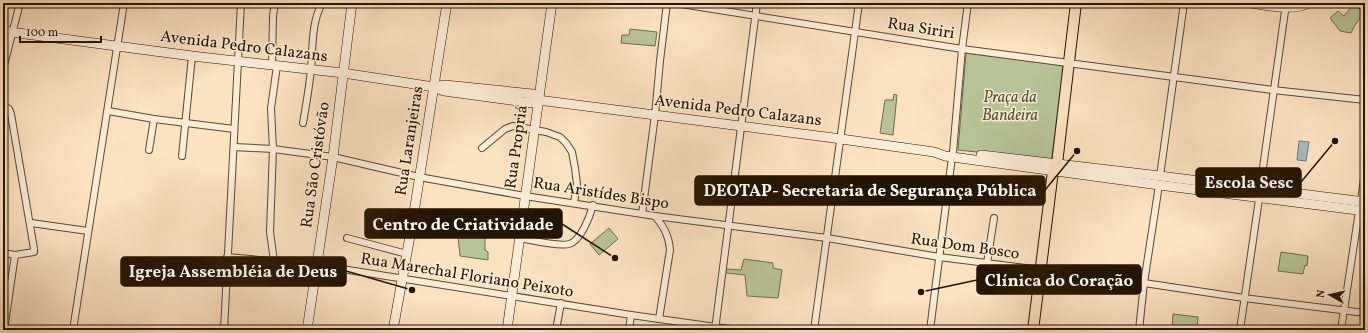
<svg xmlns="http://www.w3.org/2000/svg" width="1368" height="333" viewBox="0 0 1368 333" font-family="Vollkorn,serif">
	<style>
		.green { fill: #b8c498; stroke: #6e6c4c }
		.water { fill: #a3bbbd; stroke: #717871 }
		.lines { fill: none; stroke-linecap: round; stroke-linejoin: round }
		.street-casing { stroke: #5a4830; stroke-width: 8 }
		.secondary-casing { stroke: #251400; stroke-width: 10 }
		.primary-casing { stroke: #251400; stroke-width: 12 }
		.street { stroke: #fcecd7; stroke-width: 6 }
		.secondary { stroke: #fcecd7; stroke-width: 9 }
		.primary { stroke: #fbe2c1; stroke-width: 10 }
		.labels { text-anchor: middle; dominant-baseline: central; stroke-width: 3; stroke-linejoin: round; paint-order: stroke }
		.street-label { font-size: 16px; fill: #251400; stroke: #fcecd7 }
		.park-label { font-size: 16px; font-style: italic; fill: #585235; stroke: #fcecd7 }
		.leader { fill: none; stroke: #251400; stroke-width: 1.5 }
		.callout-dot { fill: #251400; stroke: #fcecd7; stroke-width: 1.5 }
		.callout { fill: #251400; stroke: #251400; stroke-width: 1.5 }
		.callout-label { font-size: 17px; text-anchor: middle; font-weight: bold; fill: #fff }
	</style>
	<rect width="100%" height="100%" fill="#fbe2c1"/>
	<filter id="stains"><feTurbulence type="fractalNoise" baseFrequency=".005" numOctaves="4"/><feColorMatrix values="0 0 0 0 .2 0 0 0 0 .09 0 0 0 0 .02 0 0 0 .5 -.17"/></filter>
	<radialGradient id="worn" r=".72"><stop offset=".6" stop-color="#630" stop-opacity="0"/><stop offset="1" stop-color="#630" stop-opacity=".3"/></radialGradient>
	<!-- green -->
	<g class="green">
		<path d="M1354,4l10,9 -9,12 -4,8 -11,-2 -10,-13 8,-7 6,5z"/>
		<path d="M630,29l27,3 -2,14 -34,-3 1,-8h7z"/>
		<path d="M966,53l97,12 1,3 -12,89 -2,3 -92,-10z"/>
		<path d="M894,94l3,1 -4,40 -13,-2 5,-33h8z"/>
		<path d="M609,228l9,11 -19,16 -9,-11z"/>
		<path d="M485,234v16l3,2v8l-28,-4 -2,-20z"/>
		<path d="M1281,252l27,4 -1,10 -2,-1 -2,9 -25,-3z"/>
		<path d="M744,259l29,4v5l9,2 -4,28 -31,-2 -2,-21 -19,-2v-4l15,1z"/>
		<path d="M1173,314l25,3 -1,13 -25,-3z"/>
	</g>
	<!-- water -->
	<path class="water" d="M1299,141l10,1 -3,19 -9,-1z"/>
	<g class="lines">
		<defs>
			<g id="street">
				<path d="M675,3l287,46 311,41 92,10"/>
				<path d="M1363,3l2,2"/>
				<path d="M272,65l1,-49 2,-13"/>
				<path d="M3,69l17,-66"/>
				<path d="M3,105l6,4 2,5 23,135v3l-19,3 -12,-2"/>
				<path d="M108,111l46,8 80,10"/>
				<path d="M303,123c3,-17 6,-35 8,-53 2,-23 0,-46 11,-67"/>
				<path d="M234,147l39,2 60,8 86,20 106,19 130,20 172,22 112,19 205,26 100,15 121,15"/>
				<path d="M482,148l23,-19 8,-3 33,6 14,5 6,6 6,9 3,16 2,16 -3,19"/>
				<path d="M149,150l5,-31"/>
				<path d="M953,152l9,-103 6,-46"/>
				<path d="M182,156l10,-100"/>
				<path d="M1160,176l24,-173"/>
				<path d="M1260,189l26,-185"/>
				<path d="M1361,201l4,-30"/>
				<path d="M642,214l13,-99 5,-54 7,-58"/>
				<path d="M655,216c9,11 14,20 15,34l-11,69"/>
				<path d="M31,223l57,8"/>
				<path d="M444,231l49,-1 27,2"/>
				<path d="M347,238l60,16"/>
				<path d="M519,238c12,2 39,9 50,6 12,-3 21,-28 24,-39"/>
				<path d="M227,257l90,8 314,50 106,15"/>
				<path d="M274,261l-4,-29 3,-83 -2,-41 6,-42"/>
				<path d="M987,263l7,-45"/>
				<path d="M4,330l11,-75"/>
				<path d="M73,330l51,-327"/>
				<path d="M224,330l17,-327"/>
				<path d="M556,330l5,-27"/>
				<path d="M629,330l2,-15"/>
				<path d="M715,330l42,-327"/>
				<path d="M814,330l45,-327"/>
				<path d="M930,330l22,-173"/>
				<path d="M1139,330l5,-47 15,-98"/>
				<path d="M1240,330l19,-131"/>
				<path d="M1341,330l18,-119"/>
			</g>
			<g id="secondary">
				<path d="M1251,3c20,3 40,8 59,0"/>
				<path d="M3,31l189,25 151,17 91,14 11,-2 88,9 5,6"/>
				<path d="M434,87l10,4 88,12 6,-3 296,38 100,14 11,4 214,29 206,26"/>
				<path d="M981,155l179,21 205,26"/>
				<path d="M307,330l26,-173 19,-154"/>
				<path d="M393,330l19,-105 35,-222"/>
				<path d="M507,330l45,-327"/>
			</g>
			<path id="primary" d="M1033,330l20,-159 4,-7 1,-9 18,-152"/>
		</defs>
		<!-- street casing -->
		<use href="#street" class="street-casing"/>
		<!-- secondary casing -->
		<use href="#secondary" class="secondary-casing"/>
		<!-- primary casing -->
		<use href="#primary" class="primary-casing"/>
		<!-- street -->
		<use href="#street" class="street"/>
		<!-- secondary -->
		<use href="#secondary" class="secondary"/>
		<!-- primary -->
		<use href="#primary" class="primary"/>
	</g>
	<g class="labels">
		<!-- street labels -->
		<g class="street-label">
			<text transform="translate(921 29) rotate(9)">Rua Siriri</text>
			<text transform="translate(244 47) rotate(7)">Avenida Pedro Calazans</text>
			<text transform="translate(738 111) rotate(7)">Avenida Pedro Calazans</text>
			<text transform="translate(410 141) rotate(-81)">Rua Laranjeiras</text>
			<text transform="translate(517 147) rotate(-82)">Rua Propriá</text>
			<text transform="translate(316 165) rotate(-82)">Rua São Cristóvão</text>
			<text transform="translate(601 194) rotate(9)">Rua Aristídes Bispo</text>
			<text transform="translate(965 247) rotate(8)">Rua Dom Bosco</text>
			<text transform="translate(467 276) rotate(9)">Rua Marechal Floriano Peixoto</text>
		</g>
		<!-- park labels -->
		<g class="park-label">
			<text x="1010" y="98">Praça da<tspan x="1010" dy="18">Bandeira</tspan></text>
		</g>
	</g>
	<!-- callouts -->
	<path class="leader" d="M1335 141L1301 182M1077 151L1045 190M615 258L562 224M412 290L346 271M921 292L977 280"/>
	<g class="callout-dot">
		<circle cx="1335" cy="141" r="4"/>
		<circle cx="1077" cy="151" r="4"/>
		<circle cx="615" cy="258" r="4"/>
		<circle cx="412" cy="290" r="4"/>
		<circle cx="921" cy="292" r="4"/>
	</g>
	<g class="callout">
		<rect x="1196" y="168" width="105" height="29" rx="4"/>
		<rect x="695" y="176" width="350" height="29" rx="4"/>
		<rect x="365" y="209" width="197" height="29" rx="4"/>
		<rect x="121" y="257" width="225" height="29" rx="4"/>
		<rect x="977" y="265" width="164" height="29" rx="4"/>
	</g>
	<g class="callout-label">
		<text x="1249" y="188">Escola Sesc</text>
		<text x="870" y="196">DEOTAP- Secretaria de Segurança Pública</text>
		<text x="463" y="230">Centro de Criatividade</text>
		<text x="233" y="277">Igreja Assembléia de Deus</text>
		<text x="1059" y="286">Clínica do Coração</text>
	</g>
	<!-- margin -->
	<rect width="1368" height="333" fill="none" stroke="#fbe2c1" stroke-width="16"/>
	<rect x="4" y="4" width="1360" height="325" fill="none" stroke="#251400" stroke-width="2"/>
	<rect x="8" y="8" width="1352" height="317" fill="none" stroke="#251400"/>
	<!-- north arrow -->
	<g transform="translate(1330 295) rotate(278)" stroke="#fcecd7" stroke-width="3" paint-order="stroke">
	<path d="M0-3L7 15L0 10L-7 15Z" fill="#251400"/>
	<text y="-6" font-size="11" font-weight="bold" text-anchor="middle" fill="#251400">N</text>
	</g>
	<!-- scale -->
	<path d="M20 36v6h81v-6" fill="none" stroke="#251400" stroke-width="2"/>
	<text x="26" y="36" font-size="12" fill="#251400" stroke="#fcecd7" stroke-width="3" paint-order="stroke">100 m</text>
	<rect width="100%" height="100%" filter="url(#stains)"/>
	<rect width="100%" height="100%" fill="url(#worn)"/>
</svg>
